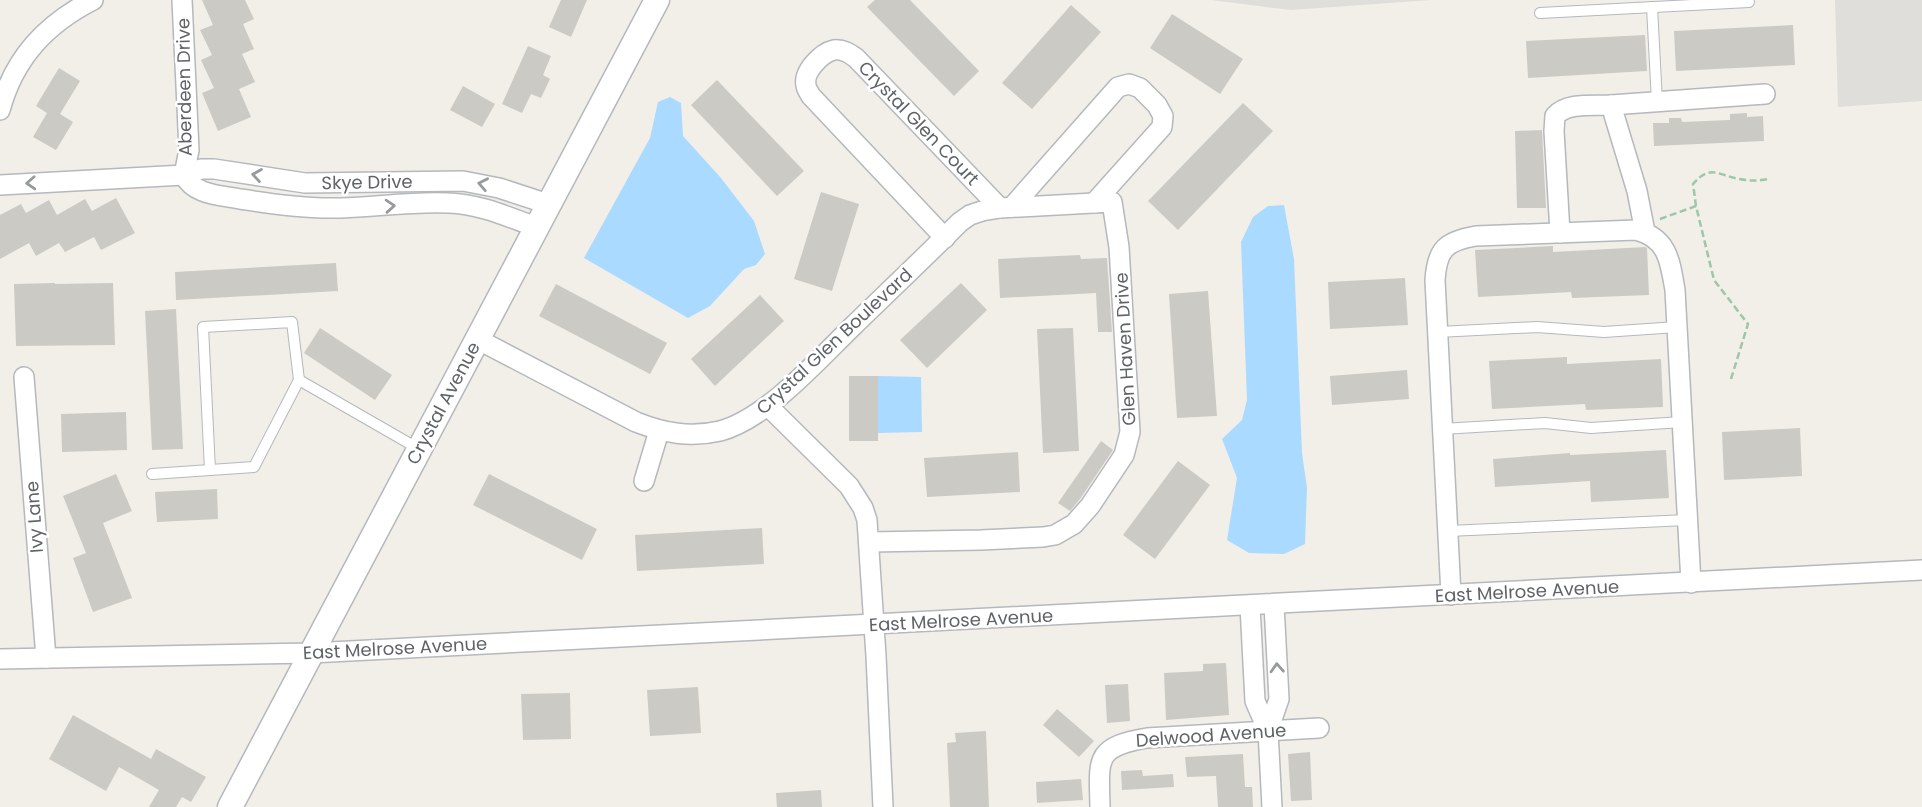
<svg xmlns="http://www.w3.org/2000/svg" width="1922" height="807" viewBox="0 0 1922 807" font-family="Poppins,sans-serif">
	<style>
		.industrial { fill: #e0deda }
		.water { fill: #aadaff }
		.building { fill: #cccac5 }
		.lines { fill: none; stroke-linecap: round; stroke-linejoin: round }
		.service-casing { stroke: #b5b8bc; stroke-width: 12 }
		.minor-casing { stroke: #b5b8bc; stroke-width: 22 }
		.tertiary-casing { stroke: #b5b8bc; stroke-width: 27 }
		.path { stroke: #9cc7a9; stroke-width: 2.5; stroke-dasharray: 7 3.5; stroke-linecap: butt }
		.service { stroke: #fff; stroke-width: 10 }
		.minor { stroke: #fff; stroke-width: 19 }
		.tertiary { stroke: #fff; stroke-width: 24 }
		.oneway { stroke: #979a9d }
		.labels { text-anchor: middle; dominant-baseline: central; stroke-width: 5; stroke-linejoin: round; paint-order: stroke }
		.street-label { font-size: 18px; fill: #5f6368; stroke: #fff }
	</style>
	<rect width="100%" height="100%" fill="#f1efe8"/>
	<!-- industrial -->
	<g class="industrial">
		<path d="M1211,0h220l-140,10z"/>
		<path d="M1835,0h87v101l-84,6z"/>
	</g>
	<!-- water -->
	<g class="water">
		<path d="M670,97l11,6 2,33 38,42 33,43 11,33 -9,11 -12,4 -34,37 -22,12 -104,-60 66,-120 8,-36z"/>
		<path d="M1284,205l10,54 8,194 5,35 -2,56 -21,10 -35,-1 -22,-13 10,-62 -15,-39 20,-19 5,-20 -6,-158 12,-25 15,-11z"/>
		<path d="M878,376l43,1 1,55 -44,1z"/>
	</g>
	<!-- building -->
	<g class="building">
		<path d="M202,0h43l9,19 -11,5 11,25 -12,5 13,28 -16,7 12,28 -33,14 -16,-38 12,-5 -13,-28 11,-5 -12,-25 13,-5z"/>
		<path d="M561,0h26l-16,37 -22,-10z"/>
		<path d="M875,0h35l69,71 -25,25 -87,-89z"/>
		<path d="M1071,5l30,27 -69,77 -30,-26z"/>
		<path d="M1172,14l71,45 -23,35 -70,-46z"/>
		<path d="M1793,25l2,40 -119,6 -2,-40z"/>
		<path d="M1645,35l2,36 -119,7 -2,-37z"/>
		<path d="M528,46l23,10 -8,19 7,4 -9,19 -10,-4 -9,19 -20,-9z"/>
		<path d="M59,68l21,13 -20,33 13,8 -17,28 -23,-13 14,-24 -11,-7z"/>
		<path d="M717,80l87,91 -27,25 -86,-91z"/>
		<path d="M463,86l32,18 -13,23 -32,-17z"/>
		<path d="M1243,103l30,28 -95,99 -30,-29z"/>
		<path d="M1747,113v4l16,-1 1,25 -110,5 -1,-23h16v-5h12l1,4 48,-2v-6z"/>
		<path d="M1542,130l4,78h-29l-2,-77z"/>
		<path d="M821,192l38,12 -27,87 -38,-12z"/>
		<path d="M116,198l19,35 -34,17 -7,-13 -29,15 -6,-9 -23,13 -7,-13 -29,16v-44l21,-11 5,9 23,-13 8,15 28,-16 7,12z"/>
		<path d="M1553,246v6l92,-5 2,1 2,47 -77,3 -1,-6 -93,5 -3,-47z"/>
		<path d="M1080,255l1,4 26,-1 5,74h-14l-2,-39 -96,5 -2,-39z"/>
		<path d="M336,263l2,28 -162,9 -1,-28z"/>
		<path d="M1405,278l3,47 -78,4 -2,-47z"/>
		<path d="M55,283v1l58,-1 2,62 -99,1 -2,-62z"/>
		<path d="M961,283l26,27 -60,58 -27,-28z"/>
		<path d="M556,284l111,59 -17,31 -111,-58z"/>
		<path d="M1208,291l9,125 -40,2 -8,-124z"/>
		<path d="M760,295l24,26 -69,65 -24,-27z"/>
		<path d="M176,309l7,140 -31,1 -7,-139z"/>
		<path d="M320,328l72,47 -17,25 -71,-47z"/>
		<path d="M1073,328l6,123 -36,2 -6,-124z"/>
		<path d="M1567,357v7l94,-5 2,48 -77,3 -1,-6 -93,5 -3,-48z"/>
		<path d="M1407,370l2,29 -77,6 -2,-29z"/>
		<rect x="849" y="376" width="29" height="65"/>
		<path d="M126,412l1,38 -65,2 -1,-38z"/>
		<path d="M1800,428l2,48 -78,4 -2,-48z"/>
		<path d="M1101,441l12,9 -33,49 -10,12 -12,-8z"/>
		<path d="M1666,450l3,48 -78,4 -1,-21 -95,6 -2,-28 77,-6v2z"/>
		<path d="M1018,452l2,40 -93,5 -3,-39z"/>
		<path d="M1178,461l32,24 -55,74 -32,-24z"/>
		<path d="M116,474l16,37 -29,12 29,75 -39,14 -20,-54 13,-5 -23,-57z"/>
		<path d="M489,474l108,55 -15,31 -109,-55z"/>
		<path d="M217,489l1,30 -61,3 -2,-30z"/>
		<path d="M762,528l2,36 -127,7 -2,-36z"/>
		<path d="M1226,663l3,52 -63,5 -2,-47 39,-2v-7z"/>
		<path d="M1128,684l2,37 -23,2 -2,-38z"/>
		<path d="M698,687l3,46 -51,3 -3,-46z"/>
		<path d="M570,693l1,46 -48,1 -2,-46z"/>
		<path d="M1057,709l37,32 -15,16 -36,-32z"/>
		<path d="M73,715l78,44 5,-10 50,28 -15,25 -9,-5 -6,10h-27l10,-17 -40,-23 -13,24 -57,-32z"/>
		<path d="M986,731l3,76h-39l-3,-64 9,-1 -1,-9z"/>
		<path d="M1310,752l2,48 -21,1 -3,-47z"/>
		<path d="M1243,754l2,33h7l1,20h-35l-2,-31 -29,1 -2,-20z"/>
		<path d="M1142,770l1,6 30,-2 1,13 -52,3 -1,-19z"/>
		<path d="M1081,779l2,21 -46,3 -1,-21z"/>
		<path d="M821,790l1,17h-45l-1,-14z"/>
	</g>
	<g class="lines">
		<defs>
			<g id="service">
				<path d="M1652,7l5,95"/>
				<path d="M1540,13l209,-11"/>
				<path d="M1438,332l99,-5 67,5 73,-5"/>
				<path d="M1442,429l103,-6 46,5 91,-6"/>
				<path d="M210,470l-7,-143 89,-5 7,58"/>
				<path d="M152,474l102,-7 45,-87 120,69"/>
				<path d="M1448,531l239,-11"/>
			</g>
			<g id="minor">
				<path d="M182,0l7,150 -5,25c10,20 35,20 56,24 33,5 67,10 101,9 36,-1 72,-7 108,-5 31,1 59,14 87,24"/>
				<path d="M1611,105l154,-11"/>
				<path d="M0,110c14,-52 46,-86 93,-110"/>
				<path d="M0,185l184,-10 17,-6h13l91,14 158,-2 36,7 49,16"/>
				<path d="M1012,207l106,-120 11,-3 11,4 17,17 6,11 -1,11 -68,76"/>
				<path d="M1560,233l-6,-102 1,-15c12,-14 39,-10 56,-11l26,86 8,41"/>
				<path d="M945,238l-134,-142c-2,-4 -5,-7 -5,-11 -3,-13 15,-32 28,-35 9,-1 15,3 22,8l144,150"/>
				<path d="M477,339l159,83c28,11 54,16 84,9 46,-12 98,-71 133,-105 35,-34 72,-69 107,-104l10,-7 12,-4 18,-3 112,-6 7,45 11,185 -6,23 -34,51 -16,18 -19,11 -12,2 -62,3 -111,2"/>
				<path d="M24,377l22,281"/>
				<path d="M768,406l81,80 14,22 4,12 9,136 7,151"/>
				<path d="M644,481l15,-50"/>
				<path d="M1451,595l-16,-315c2,-31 11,-39 41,-44l160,-6c32,8 34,31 39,60l16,293"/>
				<path d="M1250,606l5,95 13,30 4,76"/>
				<path d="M0,659l311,-6 1611,-83"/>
				<path d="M1268,731l11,-32 -5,-94"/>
				<path d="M1100,807c-1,-48 -6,-60 47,-69l172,-10"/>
			</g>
			<path id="tertiary" d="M230,807l427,-807"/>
		</defs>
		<!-- service casing -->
		<use href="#service" class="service-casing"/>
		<!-- minor casing -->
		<use href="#minor" class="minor-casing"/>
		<!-- tertiary casing -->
		<use href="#tertiary" class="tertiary-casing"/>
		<!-- path -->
		<g class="path">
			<path d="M1660,219l36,-13"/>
			<path d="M1731,379l17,-55 -34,-44 -18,-74 -3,-22c17,-20 25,-9 46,-5 10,2 19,2 29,0"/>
		</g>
		<!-- service -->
		<use href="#service" class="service"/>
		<!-- minor -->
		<use href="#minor" class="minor"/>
		<!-- tertiary -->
		<use href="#tertiary" class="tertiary"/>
	</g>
	<!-- one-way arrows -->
	<defs><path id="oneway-chevron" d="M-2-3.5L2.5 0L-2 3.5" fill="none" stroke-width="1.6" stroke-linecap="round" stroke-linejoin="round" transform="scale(1.75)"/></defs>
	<g class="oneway">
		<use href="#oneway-chevron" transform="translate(257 175) rotate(-171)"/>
		<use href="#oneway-chevron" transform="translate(31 183) rotate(177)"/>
		<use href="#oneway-chevron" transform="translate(483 184) rotate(-169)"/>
		<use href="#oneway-chevron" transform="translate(390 206) rotate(-4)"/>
		<use href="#oneway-chevron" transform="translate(1277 668) rotate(-93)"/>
	</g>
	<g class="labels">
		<!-- street labels -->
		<g class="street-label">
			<text transform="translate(184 87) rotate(-91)">Aberdeen Drive</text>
			<text transform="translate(919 123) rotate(46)">Crystal Glen Court</text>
			<text transform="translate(367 182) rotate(-1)">Skye Drive</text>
			<text transform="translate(834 341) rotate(-43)">Crystal Glen Boulevard</text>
			<text transform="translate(1125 349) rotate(-93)">Glen Haven Drive</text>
			<text transform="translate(443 403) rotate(-62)">Crystal Avenue</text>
			<text transform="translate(34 517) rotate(-94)">Ivy Lane</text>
			<text transform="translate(1527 591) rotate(-3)">East Melrose Avenue</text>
			<text transform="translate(961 620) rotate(-3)">East Melrose Avenue</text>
			<text transform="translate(395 648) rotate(-3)">East Melrose Avenue</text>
			<text transform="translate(1211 735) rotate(-4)">Delwood Avenue</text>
		</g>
	</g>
</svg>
